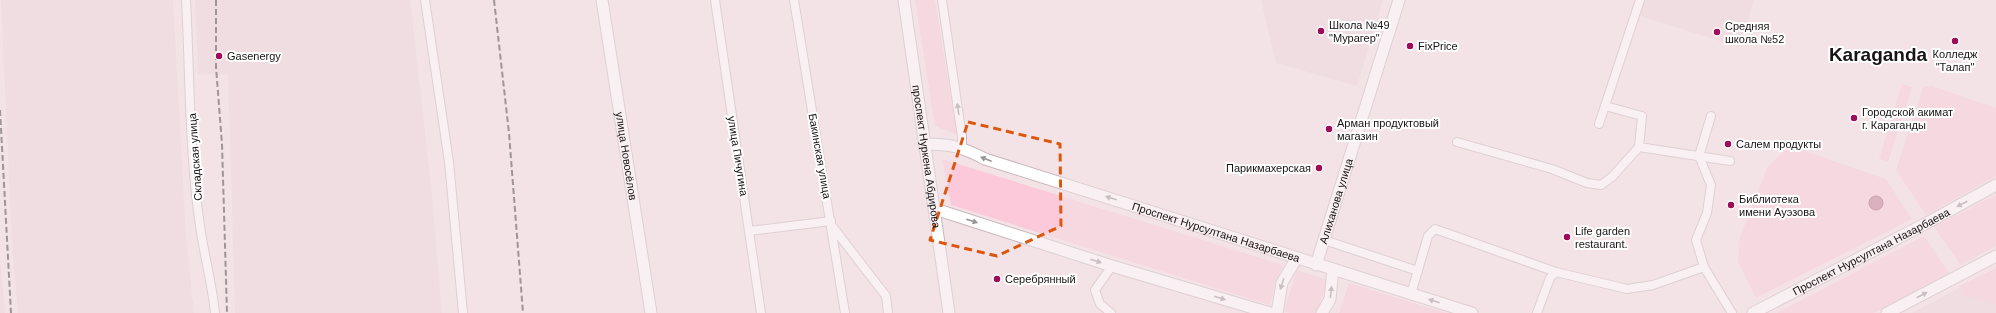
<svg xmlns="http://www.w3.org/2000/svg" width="1996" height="313" viewBox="0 0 1996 313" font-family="Helvetica,sans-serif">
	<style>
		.built { fill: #edd5dc }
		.green { fill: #fbc9d9 }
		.water { fill: #c0738f; stroke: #8e566a }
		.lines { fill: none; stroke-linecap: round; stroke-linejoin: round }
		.street-casing { stroke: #c7b7bc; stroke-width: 10 }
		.secondary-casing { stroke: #c7b7bc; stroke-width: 13 }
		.street { stroke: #fff; stroke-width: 8 }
		.secondary { stroke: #fff; stroke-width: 11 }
		.rail { stroke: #3a3335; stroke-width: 2; stroke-dasharray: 6 3; stroke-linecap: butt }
		.oneway { fill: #979595 }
		.marked { fill: none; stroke: #de560c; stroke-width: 3; stroke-dasharray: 8 5; stroke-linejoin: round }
		.poi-dot { fill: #9d0c58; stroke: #fff; stroke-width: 1.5 }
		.labels { text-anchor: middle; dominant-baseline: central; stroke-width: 4; stroke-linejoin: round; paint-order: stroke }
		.poi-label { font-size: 11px; fill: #181314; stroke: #fff; text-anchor: start }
		.street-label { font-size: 11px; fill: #181314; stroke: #fff }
		.town-label { font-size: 19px; font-weight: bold; fill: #181314; stroke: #fff }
	</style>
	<rect width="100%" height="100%" fill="#f3e3e7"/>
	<!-- built -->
	<g class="built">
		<path d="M1,0h172l13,237 8,76h-176l-6,-68z"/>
		<path d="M195,0h215l21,184 11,129h-207l-7,-238 -30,-1z"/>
		<path d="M1261,0h122l-26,86 -81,-23z"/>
		<path d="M1645,0h109l-15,47 -99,-31z"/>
		<path d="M0,257l5,56h-5z"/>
		<path d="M1996,270v43h-84l45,-24z"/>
	</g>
	<!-- green -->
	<g class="green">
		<path d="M915,0h20l22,135 -22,-9z"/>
		<path d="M1902,84l10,3 -24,75 -9,-3z"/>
		<path d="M1932,86l64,22v68l-70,39 -30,-45 27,-83z"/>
		<path d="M1790,146l96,33 26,40 -156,79 -18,-36 2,-25 28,-71z"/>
		<path d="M942,159l341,106 -14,40 -318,-100z"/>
		<path d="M1996,195v51l-35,19 -27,-38z"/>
		<path d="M1924,236l25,37 -75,40h-97z"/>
		<path d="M1996,268v37l-33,-10 -4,-9z"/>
		<path d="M1297,270l30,10 -10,33h-27l-6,-2z"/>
		<path d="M1349,283l97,30h-107z"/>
	</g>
	<!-- water -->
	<circle class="water" cx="1876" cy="203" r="7"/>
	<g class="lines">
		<defs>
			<g id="street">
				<path d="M186,0c4,74 3,153 14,226 4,29 12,57 15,87"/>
				<path d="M425,0l24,162 14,151"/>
				<path d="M715,0l46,313"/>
				<path d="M794,0l51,313"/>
				<path d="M942,0l20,137v10"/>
				<path d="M1605,106l37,10 -3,31 91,14"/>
				<path d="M1711,116l-12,40 12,29 -4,28 -11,27 8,27 28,46"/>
				<path d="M1599,124l41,-124"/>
				<path d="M1457,142l95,27 35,14 14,2 11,-8 27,-30"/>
				<path d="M832,226l54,70 2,17"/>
				<path d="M749,231l82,-10"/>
				<path d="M1324,240l94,31"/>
				<path d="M1411,294l17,-58 7,-7 121,43"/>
				<path d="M1111,313l-11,-9 -5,-14 17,-24"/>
				<path d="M1537,313l13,-35 6,-6 71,17 26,-4 51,-18"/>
			</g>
			<g id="secondary">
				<path id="s1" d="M602,0l49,313"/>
				<path id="s2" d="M904,0l45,313"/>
				<path id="s3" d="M925,144c26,0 37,3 60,15l487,154"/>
				<path d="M935,209l177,57 158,47"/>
				<path id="s4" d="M1316,265l83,-265"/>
				<path d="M1277,313l5,-30 14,-24"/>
				<path d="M1322,313l8,-14 3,-30"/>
				<path id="s5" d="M1753,313l172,-89 71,-39"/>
				<path d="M1887,313l109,-57"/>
			</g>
		</defs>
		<!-- street casing -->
		<use href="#street" class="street-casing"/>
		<!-- secondary casing -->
		<use href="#secondary" class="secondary-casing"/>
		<!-- street -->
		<use href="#street" class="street"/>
		<!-- secondary -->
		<use href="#secondary" class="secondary"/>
		<!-- rail -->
		<g class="rail">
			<path d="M216,0v67l6,77 5,169"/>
			<path d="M494,0l15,133 14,180"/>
			<path d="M0,110l11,203"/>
		</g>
	</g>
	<!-- one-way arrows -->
	<defs><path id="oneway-solid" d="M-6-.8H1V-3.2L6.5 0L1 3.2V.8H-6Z"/></defs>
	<g class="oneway">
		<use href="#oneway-solid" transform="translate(958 109) rotate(-98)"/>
		<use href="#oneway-solid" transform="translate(986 159) rotate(-159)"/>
		<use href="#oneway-solid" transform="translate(1111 198) rotate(-162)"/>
		<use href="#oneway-solid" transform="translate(1962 204) rotate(152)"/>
		<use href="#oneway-solid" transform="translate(972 221) rotate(18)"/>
		<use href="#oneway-solid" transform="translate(1096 261) rotate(18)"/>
		<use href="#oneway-solid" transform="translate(1282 284) rotate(108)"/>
		<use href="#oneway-solid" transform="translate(1331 292) rotate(-84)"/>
		<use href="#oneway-solid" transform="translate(1922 295) rotate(-28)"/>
		<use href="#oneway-solid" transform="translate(1220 298) rotate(17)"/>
		<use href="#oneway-solid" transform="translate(1434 301) rotate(-162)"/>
	</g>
	<!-- marked area -->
	<path d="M0 0H1996V313H0ZM968,122l92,22 1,82 -64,30 -67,-16z" fill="#f3e3e7" fill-opacity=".55" fill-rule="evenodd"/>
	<path class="marked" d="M968,122l92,22 1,82 -64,30 -67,-16z"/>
	<!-- markers -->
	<g class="poi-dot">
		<circle cx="1321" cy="31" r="4"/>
		<circle cx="1717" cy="32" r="4"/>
		<circle cx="1955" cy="41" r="4"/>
		<circle cx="1410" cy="46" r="4"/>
		<circle cx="219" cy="56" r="4"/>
		<circle cx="1854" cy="118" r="4"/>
		<circle cx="1329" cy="129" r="4"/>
		<circle cx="1728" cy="144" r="4"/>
		<circle cx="1319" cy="168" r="4"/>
		<circle cx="1731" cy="205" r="4"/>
		<circle cx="1567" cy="237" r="4"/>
		<circle cx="997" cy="279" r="4"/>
	</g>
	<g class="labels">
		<!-- poi labels -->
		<g class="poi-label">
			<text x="1329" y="25">Школа №49<tspan x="1329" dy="13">"Мурагер"</tspan></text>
			<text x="1725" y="26">Средняя<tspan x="1725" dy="13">школа №52</tspan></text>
			<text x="1418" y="46">FixPrice</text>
			<text x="1955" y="54" text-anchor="middle">Колледж<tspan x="1955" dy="13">"Талап"</tspan></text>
			<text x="227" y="56">Gasenergy</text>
			<text x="1862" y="112">Городской акимат<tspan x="1862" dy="13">г. Караганды</tspan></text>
			<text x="1337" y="123">Арман продуктовый<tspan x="1337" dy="13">магазин</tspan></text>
			<text x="1736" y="144">Салем продукты</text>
			<text x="1311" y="168" text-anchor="end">Парикмахерская</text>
			<text x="1739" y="199">Библиотека<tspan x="1739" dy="13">имени Ауэзова</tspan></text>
			<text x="1575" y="231">Life garden<tspan x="1575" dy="13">restaurant.</tspan></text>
			<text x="1005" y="279">Серебрянный</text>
		</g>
		<!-- street labels -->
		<g class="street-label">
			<text transform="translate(738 156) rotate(81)">улица Пичугина</text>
			<text transform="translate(820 156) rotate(80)">Бакинская улица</text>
			<text stroke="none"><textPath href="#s2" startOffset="158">проспект Нуркена Абдирова</textPath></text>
			<text transform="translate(195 157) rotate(-94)">Складская улица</text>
			<text stroke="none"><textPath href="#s1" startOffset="158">улица Новосёлов</textPath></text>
			<text stroke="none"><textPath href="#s4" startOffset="67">Алиханова улица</textPath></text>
			<text stroke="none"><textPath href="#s3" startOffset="305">Проспект Нурсултана Назарбаева</textPath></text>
			<text stroke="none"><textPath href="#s5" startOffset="133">Проспект Нурсултана Назарбаева</textPath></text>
		</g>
		<!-- town labels -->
		<g class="town-label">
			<text x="1878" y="54">Karaganda</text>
		</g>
	</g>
</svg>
